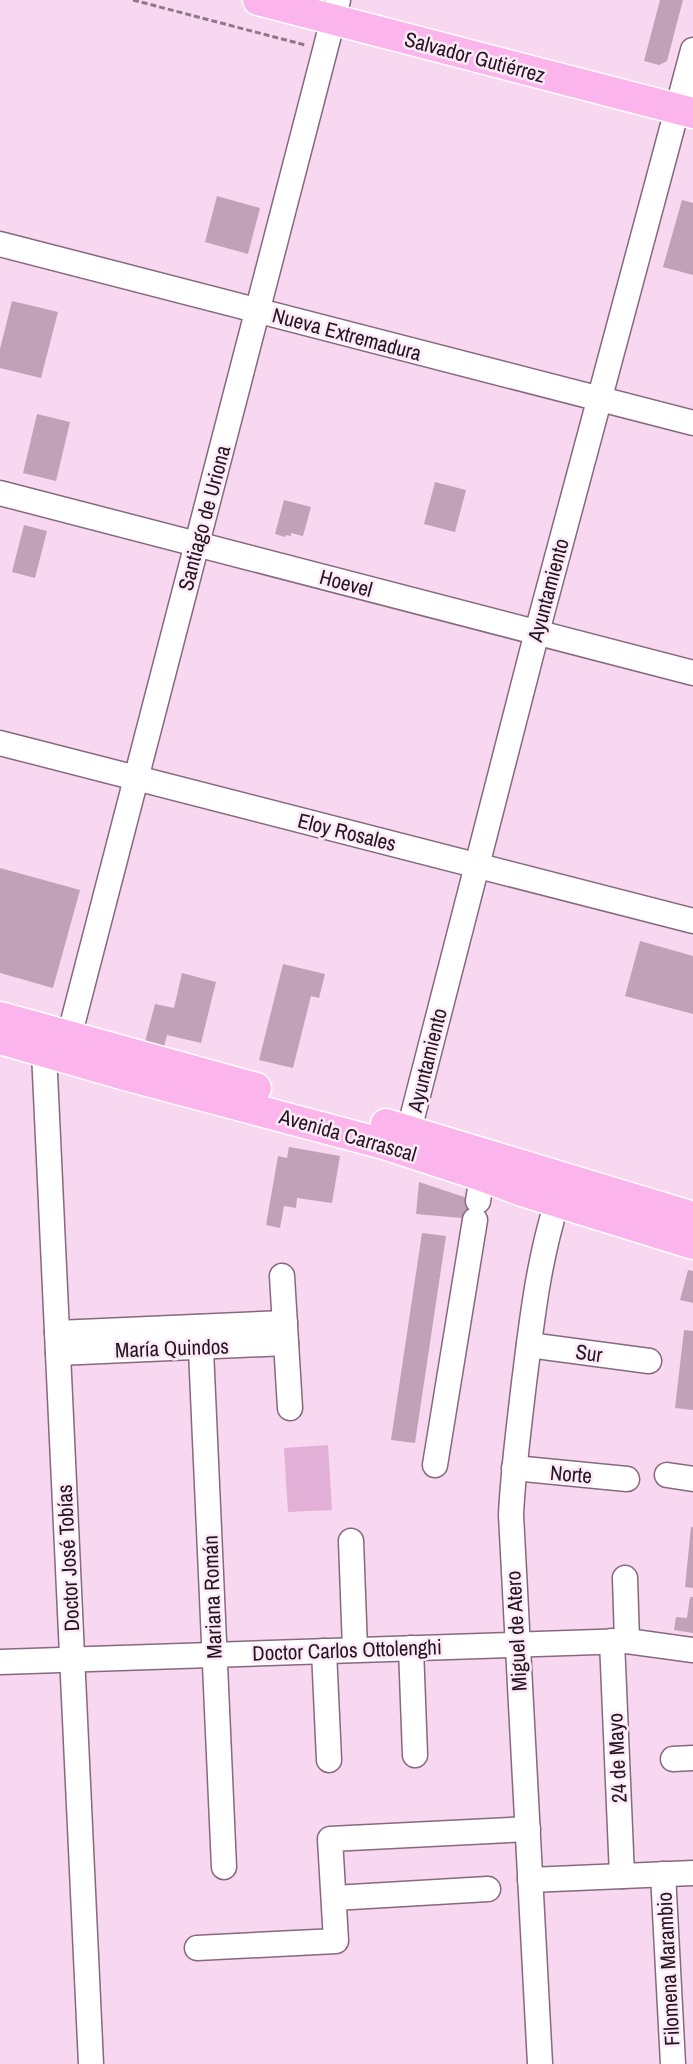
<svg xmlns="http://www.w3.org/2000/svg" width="693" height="2064" viewBox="0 0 693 2064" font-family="'Archivo Narrow',sans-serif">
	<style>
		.green { fill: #e2afd6 }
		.building { fill: #c0a1b8 }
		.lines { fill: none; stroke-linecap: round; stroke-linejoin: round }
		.minor-casing { stroke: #86697e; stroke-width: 27 }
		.major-casing { stroke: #fff; stroke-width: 33 }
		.path { stroke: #8e7788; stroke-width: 3; stroke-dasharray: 6 3; stroke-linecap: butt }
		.minor { stroke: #fff; stroke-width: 24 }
		.major { stroke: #fbb5ec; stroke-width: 30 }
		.labels { text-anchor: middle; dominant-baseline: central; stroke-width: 5; stroke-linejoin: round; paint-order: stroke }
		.street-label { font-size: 21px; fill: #22161f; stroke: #fde9f8 }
	</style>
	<rect width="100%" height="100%" fill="#f8d7f0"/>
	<!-- green -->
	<path class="green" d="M328,1445l4,65 -44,2 -4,-64z"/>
	<!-- building -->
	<g class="building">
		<path d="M660,0h23l-16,61 -8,4 -15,-4z"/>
		<path d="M217,196l43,12 -12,46 -43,-12z"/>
		<path d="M682,200l11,3v72l-30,-8z"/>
		<path d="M12,301l46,11 -17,66 -41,-10v-19z"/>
		<path d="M37,414l33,8 -14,59 -33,-8z"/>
		<path d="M435,482l31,8 -11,42 -31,-8z"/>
		<path d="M284,500l27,7 -8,29 -12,-3v3l-5,-1 -1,2 -10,-3z"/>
		<path d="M24,525l23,6 -12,47 -23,-6z"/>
		<path d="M0,868l80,22 -27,98 -53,-15z"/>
		<path d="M640,941l53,15v58l-68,-18z"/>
		<path d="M283,964l42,10 -6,24 -8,-2 -18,72 -34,-8z"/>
		<path d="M182,973l34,9 -15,61 -34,-8 -3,12 -19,-5 10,-38 19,4z"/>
		<path d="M289,1147l51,9 -8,47 -35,-5 -1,10 -12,-2 -4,22 -14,-3 12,-69 9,2z"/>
		<path d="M419,1182l66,22 -1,16 -68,-6z"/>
		<path d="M422,1233l24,3 -31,207 -24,-3z"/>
		<path d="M688,1270l5,1v32l-13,-3z"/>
		<path d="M684,1330l9,1v79l-18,-2z"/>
		<path d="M691,1527h2v61l-8,-1z"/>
		<path d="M690,1597h3v36l-19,-3 2,-13 11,1z"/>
	</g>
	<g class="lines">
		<defs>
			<g id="minor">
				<path d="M0,244l693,179"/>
				<path d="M0,493l693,180"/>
				<path d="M0,743l693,178"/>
				<path d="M69,1037l269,-1037"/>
				<path d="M44,1052l47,1012"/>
				<path d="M409,1130l128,-498 156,-582"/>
				<path d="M478,1201l4,-25"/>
				<path d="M282,1276l8,132"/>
				<path d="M200,1327l24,540"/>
				<path d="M57,1333l228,-10"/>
				<path d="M529,1345l120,16"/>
				<path d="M58,1353l228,-10"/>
				<path d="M435,1465l40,-245"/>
				<path d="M514,1468l113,11"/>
				<path d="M667,1475l26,4"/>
				<path d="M351,1541l4,108"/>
				<path d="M625,1578l2,63"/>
				<path d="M612,1641l10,235"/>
				<path d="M411,1648l4,107"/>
				<path d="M324,1651l5,109"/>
				<path d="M0,1662l627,-21 66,9"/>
				<path d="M673,1759l20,-1"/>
				<path d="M663,1874l10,190"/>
				<path d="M530,1880l163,-7"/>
				<path d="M334,1898l154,-9"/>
				<path d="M197,1948l139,-7 -6,-102 198,-10"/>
				<path d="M540,2064l-29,-549c2,-44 8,-88 13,-132 8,-63 14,-120 33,-181"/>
			</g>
			<g id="major">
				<path d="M258,0l435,113"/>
				<path d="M0,1017l256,71"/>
				<path d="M0,1039l125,36 259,69 98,32 43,16 168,52"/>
				<path d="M386,1124l307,93"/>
			</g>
		</defs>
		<!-- minor casing -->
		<use href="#minor" class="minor-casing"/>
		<!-- major casing -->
		<use href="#major" class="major-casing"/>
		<!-- path -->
		<path class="path" d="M133,0l172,45"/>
		<!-- minor -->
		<use href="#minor" class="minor"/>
		<!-- major -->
		<use href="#major" class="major"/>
	</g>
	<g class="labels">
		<!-- street labels -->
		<g class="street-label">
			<text transform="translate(475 57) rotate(15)">Salvador Gutiérrez</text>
			<text transform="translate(347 334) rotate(15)">Nueva Extremadura</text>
			<text transform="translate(204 518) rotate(-75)">Santiago de Uriona</text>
			<text transform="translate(346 583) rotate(15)">Hoevel</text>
			<text transform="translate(548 590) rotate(-75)">Ayuntamiento</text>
			<text transform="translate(347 832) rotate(14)">Eloy Rosales</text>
			<text transform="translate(427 1060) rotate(-76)">Ayuntamiento</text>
			<text transform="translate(348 1135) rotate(16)">Avenida Carrascal</text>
			<text transform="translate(172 1348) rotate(-2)">María Quindos</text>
			<text transform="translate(589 1353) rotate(8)">Sur</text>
			<text transform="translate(571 1474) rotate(5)">Norte</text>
			<text transform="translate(68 1558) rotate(-93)">Doctor José Tobías</text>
			<text transform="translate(212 1597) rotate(-92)">Mariana Román</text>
			<text transform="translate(516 1631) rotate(-93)">Miguel de Atero</text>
			<text transform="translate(347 1650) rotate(-2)">Doctor Carlos Ottolenghi</text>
			<text transform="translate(617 1758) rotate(-93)">24 de Mayo</text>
			<text transform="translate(668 1969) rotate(-93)">Filomena Marambio</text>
		</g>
	</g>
</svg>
